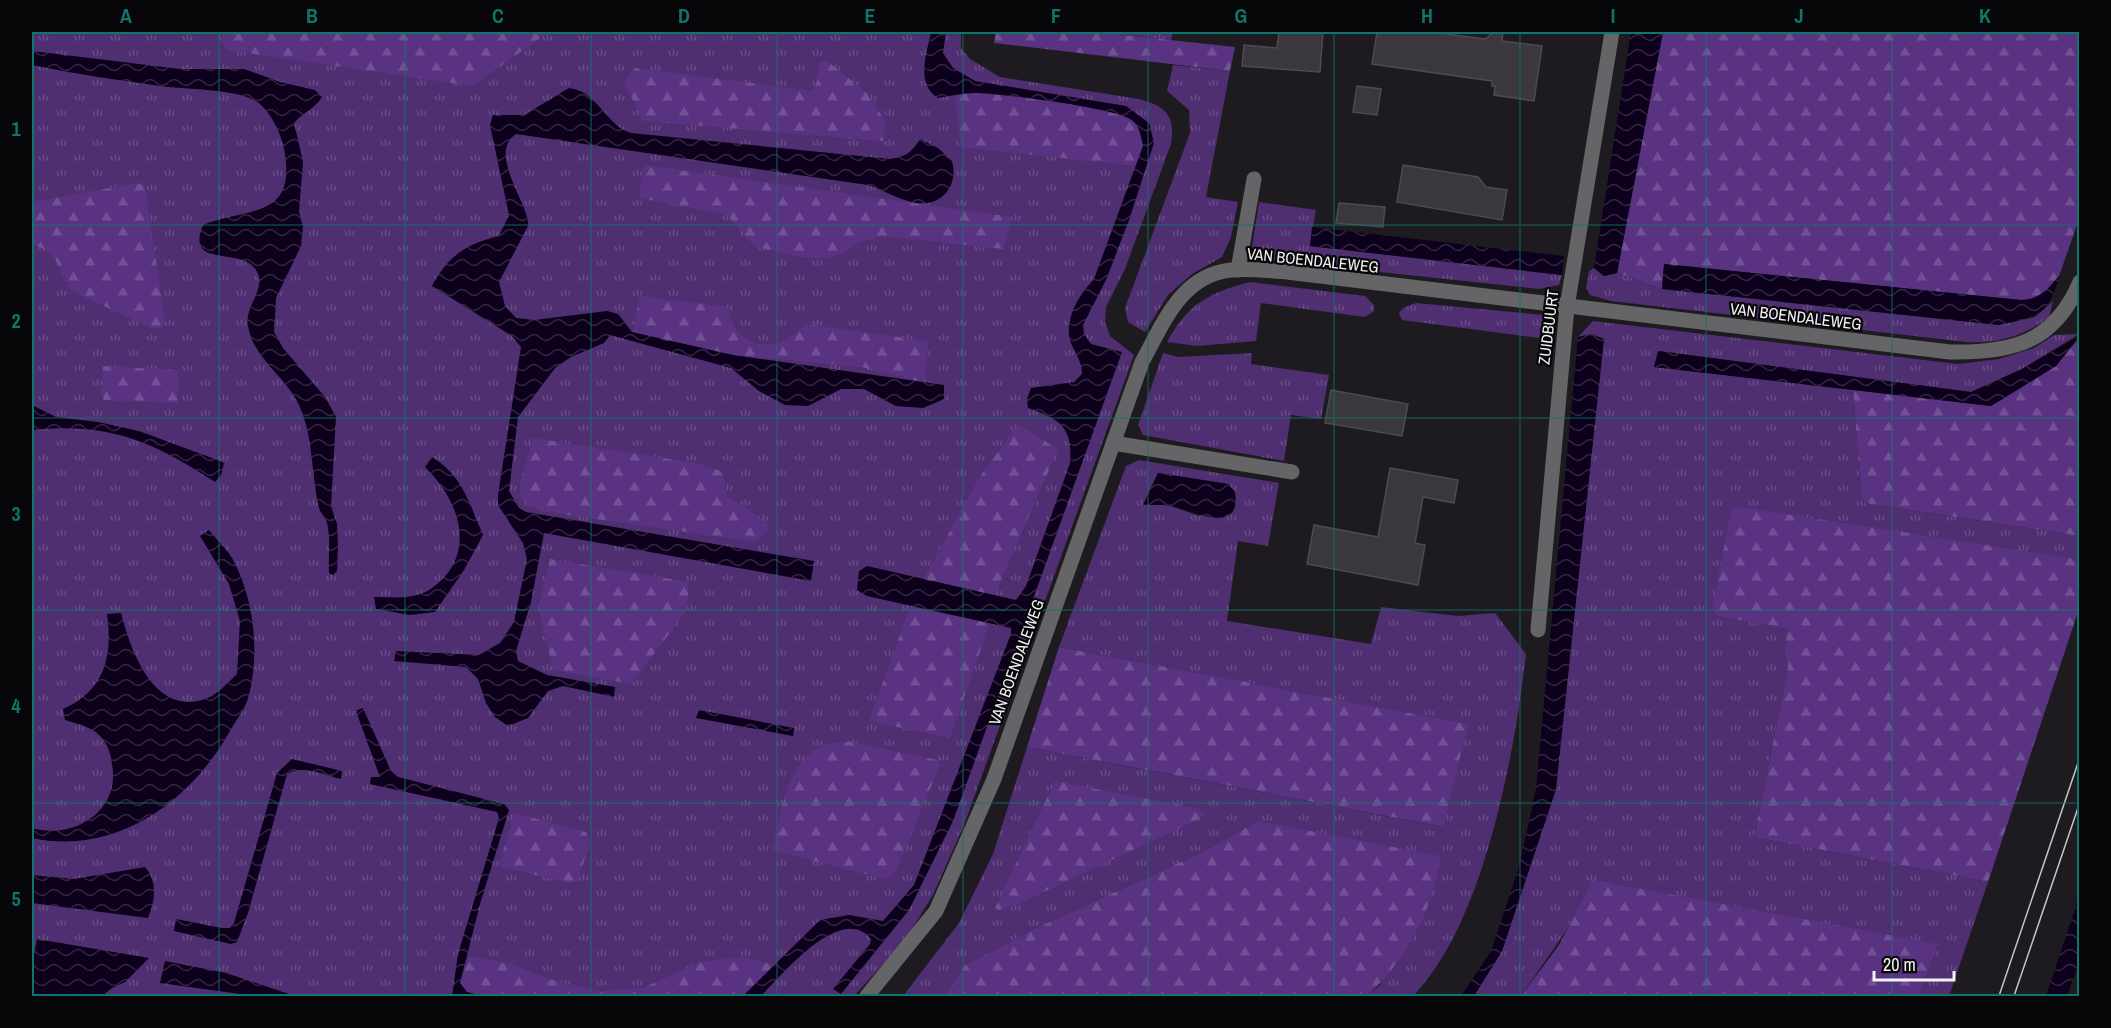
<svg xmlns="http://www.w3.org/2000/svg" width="2111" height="1028" viewBox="0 0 2111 1028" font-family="'Archivo Narrow',sans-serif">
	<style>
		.grass { fill: url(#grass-tufts); fill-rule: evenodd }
		.forest { fill: url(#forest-firs) }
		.water { fill: url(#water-waves) }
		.building { fill: #3a383c; stroke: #4d4b50; stroke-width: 1.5 }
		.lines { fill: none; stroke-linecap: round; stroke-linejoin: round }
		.minor { stroke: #656467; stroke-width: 15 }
		.tram { stroke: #c6c5c8; stroke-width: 1.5 }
		.grid { fill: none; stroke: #0f766e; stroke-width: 1.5; stroke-opacity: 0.55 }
		.labels { text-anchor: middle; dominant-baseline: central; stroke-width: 4.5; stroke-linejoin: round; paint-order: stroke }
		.street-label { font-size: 16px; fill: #f2f1f4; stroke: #070608 }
		.neatline { fill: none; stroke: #0f766e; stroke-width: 2 }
		.grid-label { font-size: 20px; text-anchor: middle; font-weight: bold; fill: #0f766e }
	</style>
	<defs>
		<pattern id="grass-tufts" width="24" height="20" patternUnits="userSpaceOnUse" patternTransform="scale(1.5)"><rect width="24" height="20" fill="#4f2e71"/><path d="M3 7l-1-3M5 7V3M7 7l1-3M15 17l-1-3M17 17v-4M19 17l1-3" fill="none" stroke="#694d86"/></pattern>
		<pattern id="forest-firs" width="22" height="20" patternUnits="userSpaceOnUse" patternTransform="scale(1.5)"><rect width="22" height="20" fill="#593381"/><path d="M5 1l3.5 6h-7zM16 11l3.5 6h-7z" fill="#715193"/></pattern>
		<pattern id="water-waves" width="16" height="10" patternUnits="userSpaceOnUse" patternTransform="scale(1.5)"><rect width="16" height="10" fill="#0c001c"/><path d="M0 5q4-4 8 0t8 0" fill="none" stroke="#30263e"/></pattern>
	</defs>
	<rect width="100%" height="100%" fill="#1d1b1f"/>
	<!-- grass -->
	<g class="grass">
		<path d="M32,32h929v16l9,11 30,18 139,22c26,7 37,16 32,45l-46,125 -19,38 -1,15 5,14 24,19 -170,470 -31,70 -28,45 -51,56h-822z"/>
		<path d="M1097,32h76l-2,8z"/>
		<path d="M1173,65l57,6 -24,126 32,5 -7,35 -9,20 -30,17 -24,21 -23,37 -17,-10 -3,-14 65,-175 -1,-23 -22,-19z"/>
		<path d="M1259,202l57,8 -6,36 252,29 -3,10 -20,4 -263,-28 -16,-5 -8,-9z"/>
		<path d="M1594,268l10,8 13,-3 45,16 337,36 36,-8 18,-16 -4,16c-25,19 -52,27 -83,25l-355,-41 -21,-6 -4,-7 3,-17z"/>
		<path d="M1250,282l115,14 9,9v6l-9,6 -104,-14 -5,38 -59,5 -30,-4c21,-38 41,-49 83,-60z"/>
		<path d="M1416,303l128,12 -5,23 -137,-18 -3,-7 4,-5z"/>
		<path d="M1593,321l365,43 41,-5 35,-11 20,-13 25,-1 -57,35 -51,23 -312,-41 -5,16 199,23 8,107 4,6 214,33v23l-347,-52 -6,111 63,10 -5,25 4,14 -34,170 234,45 -39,114h-30l17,-52 -362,-25 -53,77h-47l28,-45 54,-162 36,-455 -14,3z"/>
		<path d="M1163,353l15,4 74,-4 -1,11 78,11 -8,44 -30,-4 -7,46 -141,-26 -5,-10z"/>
		<path d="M1139,460l140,23 -11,63 -30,-5 -11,80 144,23 10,-37 77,9 37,-3 31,41c-11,98 -42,270 -113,342h-46l14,-12 -123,-163 -62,34 -162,74 -69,36 -21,31h-41l56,-73 34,-69 34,-107 415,80 25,-103 -408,-77 67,-181zM1158,473l70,11 7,8 -36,24 -31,-11h-25z"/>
	</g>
	<!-- forest -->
	<g class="forest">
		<path d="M224,32h181l22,3 6,-3h113l-1,3 -73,51 -245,-36 -5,-8z"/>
		<path d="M996,32h101l138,15 -5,24 -236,-28z"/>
		<path d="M1663,32h416v187l-20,57 -12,14 -12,9 -14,1 -357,-36 -2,25 -45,-16z"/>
		<path d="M827,61l40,32 19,29 -3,19 -240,-20 -19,-39 11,-14 178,23 4,-9 2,-20z"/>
		<path d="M974,93c29,2 136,13 157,26 17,11 11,32 6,47l-176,-19 -6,-52z"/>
		<path d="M644,165l368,52 -9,32 -121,-13 -23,6 -18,12 -14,4 -28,-1 -45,-11 -26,-31 -89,-17z"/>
		<path d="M138,183l7,3 20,136 -1,5 -10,2 -81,-37c-20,-22 -8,-37 -41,-48v-42z"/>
		<path d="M640,296l88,11c5,43 52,50 76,17l124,17 -3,42 -63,-16 -129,-12 -102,-15z"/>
		<path d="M2079,338v198l-214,-33 -4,-6 -8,-107 138,16 65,-40z"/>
		<path d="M103,366l70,4 5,2v31l-74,-3 -3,-6z"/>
		<path d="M1018,425l40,24 -57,131 -5,16 -73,-16 56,-102z"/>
		<path d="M533,438l163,25 27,9 4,24 40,26 3,7 -14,13 -216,-31 -19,-12 -1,-15z"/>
		<path d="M1732,506l347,53v50l-91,273 -234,-45 34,-170 -4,-14 4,-25 -62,-10 -10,-3 -4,-5z"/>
		<path d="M550,559l139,23 -2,28 -56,74 -78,-14 -15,-63z"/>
		<path d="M910,607l80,16 -40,115 -81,-17z"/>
		<path d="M1059,647l409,77 -25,103 -416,-80z"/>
		<path d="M850,742l88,18 2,5 -45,108 -11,6 -112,-29c10,-37 13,-91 54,-105 7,-3 17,-3 24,-3z"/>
		<path d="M1055,781l145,28 5,4 -6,6 -185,87 -15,4 -4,-2z"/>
		<path d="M514,813l72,19 4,9 -12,40 -9,2 -70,-17z"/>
		<path d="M1258,821l182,35c-4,50 -36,107 -73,140h-423l21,-31 69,-36 162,-74z"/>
		<path d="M1593,880h1l343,64 -18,52h-398l38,-51z"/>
		<path d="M469,956l45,9 34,14 49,12 46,-3 57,-26 42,-5 32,8 -31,31h-260l-16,-4 -7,-9z"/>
	</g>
	<!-- water -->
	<g class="water">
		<path d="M931,32h15l-3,21 10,15 22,13 151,25 23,17 5,20 -25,77 -23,60 -23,45 1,9 7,10 31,8 -169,469 -44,89 -68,84 -8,-5 37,-45 1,-5c-30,-37 -90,37 -110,57h-18l77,-76 29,-5 34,6 31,-36 97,-251v-6l-144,-32 -10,-6 2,-19 8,-5 149,34 10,-14 44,-123c3,-36 -10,-44 -42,-55l-1,-9 4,-11 43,-6 8,-8c0,-13 -6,-19 -11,-31 -8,-23 8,-48 23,-64l49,-133c-2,-9 -3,-19 -10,-25 -14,-13 -136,-28 -159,-28 -12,0 -24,3 -36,5 -23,-14 -11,-45 -7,-66z"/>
		<path d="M1631,32h32l-46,241 -13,3 -10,-8z"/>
		<path d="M32,51l148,18h64l36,13 35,8 7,7c-7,12 -19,15 -28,26l9,39 -4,50 4,14 -2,20 -25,52 -2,34 9,16 42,49 11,20 -5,89 6,18 1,21 -1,26 -4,4 -4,-2c-1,-16 2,-34 -2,-50 -1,-5 -6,-9 -8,-15 -2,-7 -3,-15 -4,-23 -4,-27 -4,-54 -16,-80 -13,-28 -46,-47 -51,-79 -4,-19 17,-35 10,-52 -11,-31 -74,-2 -55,-49 44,-18 92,-5 82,-71 -2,-17 -15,-46 -31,-54 -18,-10 -64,-11 -86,-13 -46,-6 -91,-13 -136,-22z"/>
		<path d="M569,88c29,3 36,37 62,45l259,26c16,-2 22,-7 30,-20l18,9 14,13c7,26 -12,48 -40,41 -15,-3 -29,-12 -44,-17l-352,-51c-30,19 15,72 12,92l-29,56 6,24 11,12 18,2 73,-9 11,3 14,18 101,23 211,30v14l-21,9 -27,-2 -32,-17h-23l-33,17 -23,-1 -26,-14 -28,-23 -121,-33 -6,8 -33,14 -15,10 -38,50 -9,74 10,17 7,4 288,49 -3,20 -267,-48 -13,69 -15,49 2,10 29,14 68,12 -1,10 -51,-11 -15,5 -20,27 -20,8 -13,-9 -9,-14 -8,-24 -12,-12 -72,-6 2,-10 83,4 21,-12 14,-21 13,-63 -4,-16 -25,-38v-10l23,-148 -9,-11 -80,-50c16,-30 34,-42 67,-50l10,-21 -19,-90 3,-10h31z"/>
		<path d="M1312,227l252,29 -2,19 -252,-29z"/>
		<path d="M1664,264l357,36c19,-1 26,-10 38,-24 -10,41 -22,40 -60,49l-337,-36z"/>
		<path d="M1592,334l12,5 -48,450 -54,162 -28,45h-13l30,-45 28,-84 17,-79 42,-451z"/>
		<path d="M2079,336l-23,30 -65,40 -337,-39 4,-16 313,41 51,-23z"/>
		<path d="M32,405l24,12 42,5 41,9 81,30 4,2 -3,12 -6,7c-62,-41 -107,-60 -183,-52z"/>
		<path d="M432,457c31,19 37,46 51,78l-19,35 -29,42 -25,3 -34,-6 -2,-12c16,0 40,3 55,-7 50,-33 32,-88 -4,-123z"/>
		<path d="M1158,473l70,11 7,8c7,45 -44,18 -64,14 -9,-2 -19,-1 -28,-1z"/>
		<path d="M209,530c7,9 17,18 23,28 22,39 28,94 17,137 -3,13 -13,25 -19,36 -40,71 -114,125 -198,107v-10c42,12 89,-17 80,-64 -1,-9 -4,-19 -10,-26 -9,-11 -24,-14 -37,-18l-2,-11c42,-19 50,-53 44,-95l14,-1c10,39 34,106 87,85 10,-4 21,-17 29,-24l3,-53 -11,-37 -29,-48z"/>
		<path d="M363,708l28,63 7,6 106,27 5,6 -29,94 -20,79 7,9 16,4h-31l6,-42 41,-136 -2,-6 -127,-28 1,-7h9l-23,-63v-4z"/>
		<path d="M699,710l95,18 -1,8 -97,-18z"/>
		<path d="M292,759l50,12 -1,8c-16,-4 -39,-15 -54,-5l-39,139 -11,29 -6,2 -57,-13 2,-12 46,9h8l4,-5 43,-150z"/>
		<path d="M145,867c13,15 10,34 3,51l-116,-15v-28l42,4z"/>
		<path d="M2079,897v66l-12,33h-21z"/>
		<path d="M37,939l112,19 -24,24 -13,6 -10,8h-70v-30z"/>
		<path d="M165,961l61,12 69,23h-40l-95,-13z"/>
	</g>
	<!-- building -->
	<g class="building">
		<path d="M1279,32h44l-3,40 -78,-6 2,-21 33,3z"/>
		<path d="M1377,32h54l54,7 9,-7h9l-1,9 40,5 -8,55 -40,-6 1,-9h-3v-5l-120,-17z"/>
		<path d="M1357,86l24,3 -4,26 -24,-3z"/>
		<path d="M1403,165l75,12 8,10 21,3 -5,30 -105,-18z"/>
		<path d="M1339,203l46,4 -2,20 -47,-4z"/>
		<path d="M1331,390l77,14 -6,32 -77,-13z"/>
		<path d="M1390,468l68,12 -4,23 -31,-6 -8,46 10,2 -7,40 -111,-21 7,-39 64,12z"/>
	</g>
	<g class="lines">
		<!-- minor -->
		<g class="minor">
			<path d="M1238,270l16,-91"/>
			<path d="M1113,443l179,29"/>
			<path d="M1538,630l29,-323 45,-275"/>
			<path d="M867,996l69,-85 58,-132 148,-417c21,-38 39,-87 89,-92 18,-2 38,1 56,2l663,80c62,1 104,-9 130,-70"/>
		</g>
		<!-- tram -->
		<g class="tram">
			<path d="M1999,996l81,-239"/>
			<path d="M2014,996l66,-194"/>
		</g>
	</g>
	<!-- grid -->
	<path class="grid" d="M219,32v964M405,32v964M591,32v964M777,32v964M963,32v964M1148,32v964M1334,32v964M1520,32v964M1706,32v964M1892,32v964M32,225h2048M32,418h2048M32,610h2048M32,803h2048"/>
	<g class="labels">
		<!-- street labels -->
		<g class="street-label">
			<text transform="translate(1313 260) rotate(6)">VAN BOENDALEWEG</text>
			<text transform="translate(1796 316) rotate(7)">VAN BOENDALEWEG</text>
			<text transform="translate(1548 327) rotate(-83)">ZUIDBUURT</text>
			<text transform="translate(1016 662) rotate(-70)">VAN BOENDALEWEG</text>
		</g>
	</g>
	<!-- border -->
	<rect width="2111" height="1028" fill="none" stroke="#070608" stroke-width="66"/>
	<!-- scale -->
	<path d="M1874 971v9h80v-9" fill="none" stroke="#f2f1f4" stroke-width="3"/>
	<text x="1883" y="971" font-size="18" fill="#f2f1f4" stroke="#070608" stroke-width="4.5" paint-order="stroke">20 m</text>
	<rect x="33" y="33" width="2045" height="962" class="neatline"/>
	<g class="grid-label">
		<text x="126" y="23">A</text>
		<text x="312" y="23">B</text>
		<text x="498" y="23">C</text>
		<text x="684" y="23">D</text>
		<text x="870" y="23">E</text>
		<text x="1056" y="23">F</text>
		<text x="1241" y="23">G</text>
		<text x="1427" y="23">H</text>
		<text x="1613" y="23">I</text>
		<text x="1799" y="23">J</text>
		<text x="1985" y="23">K</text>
		<text x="16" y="136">1</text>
		<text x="16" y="328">2</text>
		<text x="16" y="521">3</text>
		<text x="16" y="713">4</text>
		<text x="16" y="906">5</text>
	</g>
</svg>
